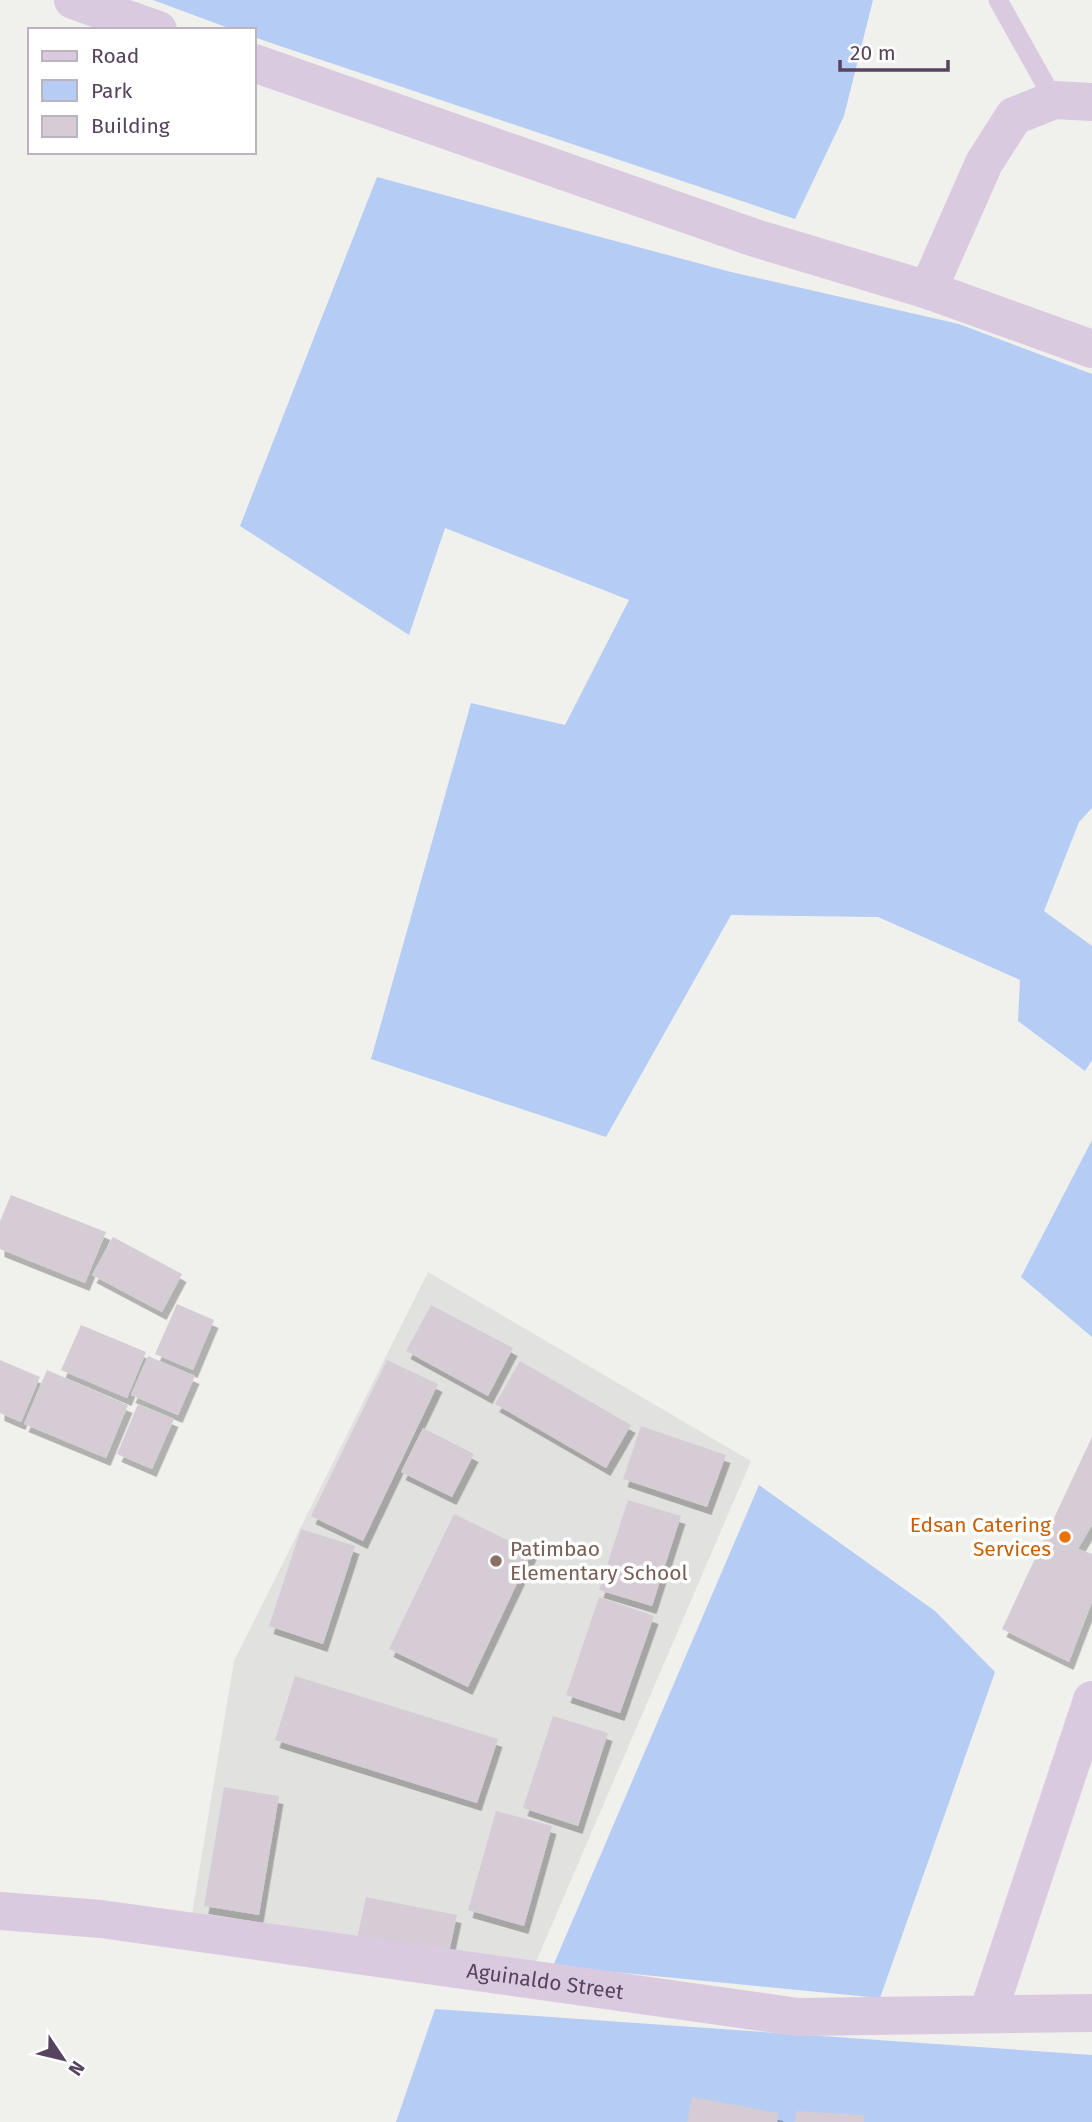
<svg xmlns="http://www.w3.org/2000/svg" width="1092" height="2122" viewBox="0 0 1092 2122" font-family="'Fira Sans',sans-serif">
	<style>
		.education { fill: #e1e2df }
		.green { fill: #b5ccf4 }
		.building { fill: #d5ccd6; filter: url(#shadow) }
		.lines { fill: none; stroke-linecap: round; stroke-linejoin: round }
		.service { stroke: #dacae0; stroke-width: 19 }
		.minor { stroke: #dacae0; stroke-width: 38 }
		.tertiary { stroke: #dacae0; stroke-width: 38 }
		.food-dot { fill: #e8710a; stroke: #fff; stroke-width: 2.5 }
		.education-dot { fill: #8d6e63; stroke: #fff; stroke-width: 2.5 }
		.labels { text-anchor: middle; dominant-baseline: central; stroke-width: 7; stroke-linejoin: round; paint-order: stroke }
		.food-label { font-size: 21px; fill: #c56008; stroke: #fff; text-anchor: end }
		.education-label { font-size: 21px; fill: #785e54; stroke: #fff; text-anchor: start }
		.street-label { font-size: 21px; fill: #56435d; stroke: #fff }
	</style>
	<defs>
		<filter id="shadow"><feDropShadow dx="4.5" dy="8" stdDeviation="0" flood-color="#0004"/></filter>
	</defs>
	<rect width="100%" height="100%" fill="#f0f0ed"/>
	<!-- education -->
	<path class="education" d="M428,1272l323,189 -222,517 -339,-52 44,-265z"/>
	<!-- green -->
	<g class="green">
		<path d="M153,0h720l-29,116 -49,103 -515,-173 -26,-9v-7h-20z"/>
		<path d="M377,177l354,95 228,52 133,50v434l-13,14 -35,89 48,35v114l-7,11 -67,-50 2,-41 -142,-63 -147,-2 -125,222 -235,-78 100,-356 94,22 64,-125 -184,-72 -36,107 -169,-109z"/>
		<path d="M1092,1140v197l-71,-60z"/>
		<path d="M759,1485l176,126 60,61 -115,326 -327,-32z"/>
		<path d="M435,2009l657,46v67h-696z"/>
	</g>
	<!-- building -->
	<g class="building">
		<path d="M11,1195l95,37 -21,51 -85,-34v-28z"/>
		<path d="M113,1237l69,37 -20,38 -70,-37z"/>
		<path d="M177,1304l37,16 -21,50 -38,-16z"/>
		<path d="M431,1305l82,43 -25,48 -82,-45z"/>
		<path d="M81,1325l65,27 -19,46 -66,-28z"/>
		<path d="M148,1356l47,20 -17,39 -47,-20z"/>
		<path d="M0,1360l40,17 -19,45 -21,-9z"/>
		<path d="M387,1360l51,24 -75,157 -52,-25z"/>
		<path d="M520,1361l111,64 -25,43 -111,-64z"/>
		<path d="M47,1370l81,35 -22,53 -82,-34z"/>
		<path d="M138,1404l36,15 -22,50 -35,-15z"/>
		<path d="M641,1426l85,29 -19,52 -84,-28z"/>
		<path d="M423,1428l51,26 -22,43 -51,-25z"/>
		<path d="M1092,1437v88l-14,24 14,5v48l-23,60 -67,-33z"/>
		<path d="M628,1500l53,16 -29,90 -53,-16z"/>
		<path d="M454,1514l78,38 -64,135 -79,-38z"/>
		<path d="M301,1529l54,17 -32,98 -54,-18z"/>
		<path d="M599,1597l55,19 -34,97 -54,-18z"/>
		<path d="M295,1676l203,63 -21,64 -202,-63z"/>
		<path d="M553,1716l55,17 -30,93 -55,-18z"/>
		<path d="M224,1787l55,9 -20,119 -55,-9z"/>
		<path d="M496,1811l56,15 -28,100 -56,-16z"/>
		<path d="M366,1897l91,18 -10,47 -91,-19z"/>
		<path d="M692,2097l87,16 -2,9h-90z"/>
		<path d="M796,2111l68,4v7h-69z"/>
	</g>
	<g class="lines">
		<!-- service -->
		<path class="service" d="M998,0l56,100"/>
		<!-- minor -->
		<g class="minor">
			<path d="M73,0l85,30"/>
			<path d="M254,63l501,175 173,52 56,-127 30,-47 40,-16 38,2"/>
			<path d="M928,290l164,59"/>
			<path d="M988,2013l104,-313"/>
		</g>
		<!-- tertiary -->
		<path class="tertiary" id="s1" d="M0,1911l101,8 697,98 294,-4"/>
	</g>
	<!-- markers -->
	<circle class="food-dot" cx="1065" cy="1537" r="7"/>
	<circle class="education-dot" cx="496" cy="1561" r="7"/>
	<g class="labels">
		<!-- food labels -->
		<g class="food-label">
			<text x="1051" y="1525">Edsan Catering<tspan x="1051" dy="24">Services</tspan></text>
		</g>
		<!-- education labels -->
		<g class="education-label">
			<text x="510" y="1549">Patimbao<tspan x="510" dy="24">Elementary School</tspan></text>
		</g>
		<!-- street labels -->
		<g class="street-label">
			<text stroke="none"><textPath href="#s1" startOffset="550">Aguinaldo Street</textPath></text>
		</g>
	</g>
	<!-- legend -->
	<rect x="28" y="28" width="228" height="126" fill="#ffffff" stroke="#bbb4be" stroke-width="2"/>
	<rect x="42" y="51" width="35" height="10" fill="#dacae0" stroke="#bbb4be" stroke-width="2"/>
	<text x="91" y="63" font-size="21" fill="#56435d">Road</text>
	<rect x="42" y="80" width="35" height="21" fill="#b5ccf4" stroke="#bbb4be" stroke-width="2"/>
	<text x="91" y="98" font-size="21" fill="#56435d">Park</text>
	<rect x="42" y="116" width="35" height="21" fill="#d5ccd6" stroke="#bbb4be" stroke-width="2"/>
	<text x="91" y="133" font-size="21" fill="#56435d">Building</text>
	<!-- north arrow -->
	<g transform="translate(63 2059) rotate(125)" stroke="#ffffff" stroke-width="5" paint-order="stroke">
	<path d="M0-5L12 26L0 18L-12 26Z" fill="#56435d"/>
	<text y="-10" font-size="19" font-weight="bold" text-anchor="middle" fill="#56435d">N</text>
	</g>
	<!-- scale -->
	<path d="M840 60v10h108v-10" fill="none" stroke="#56435d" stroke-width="3.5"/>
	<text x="850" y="60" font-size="21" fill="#56435d" stroke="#ffffff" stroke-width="5" paint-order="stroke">20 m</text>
</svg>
